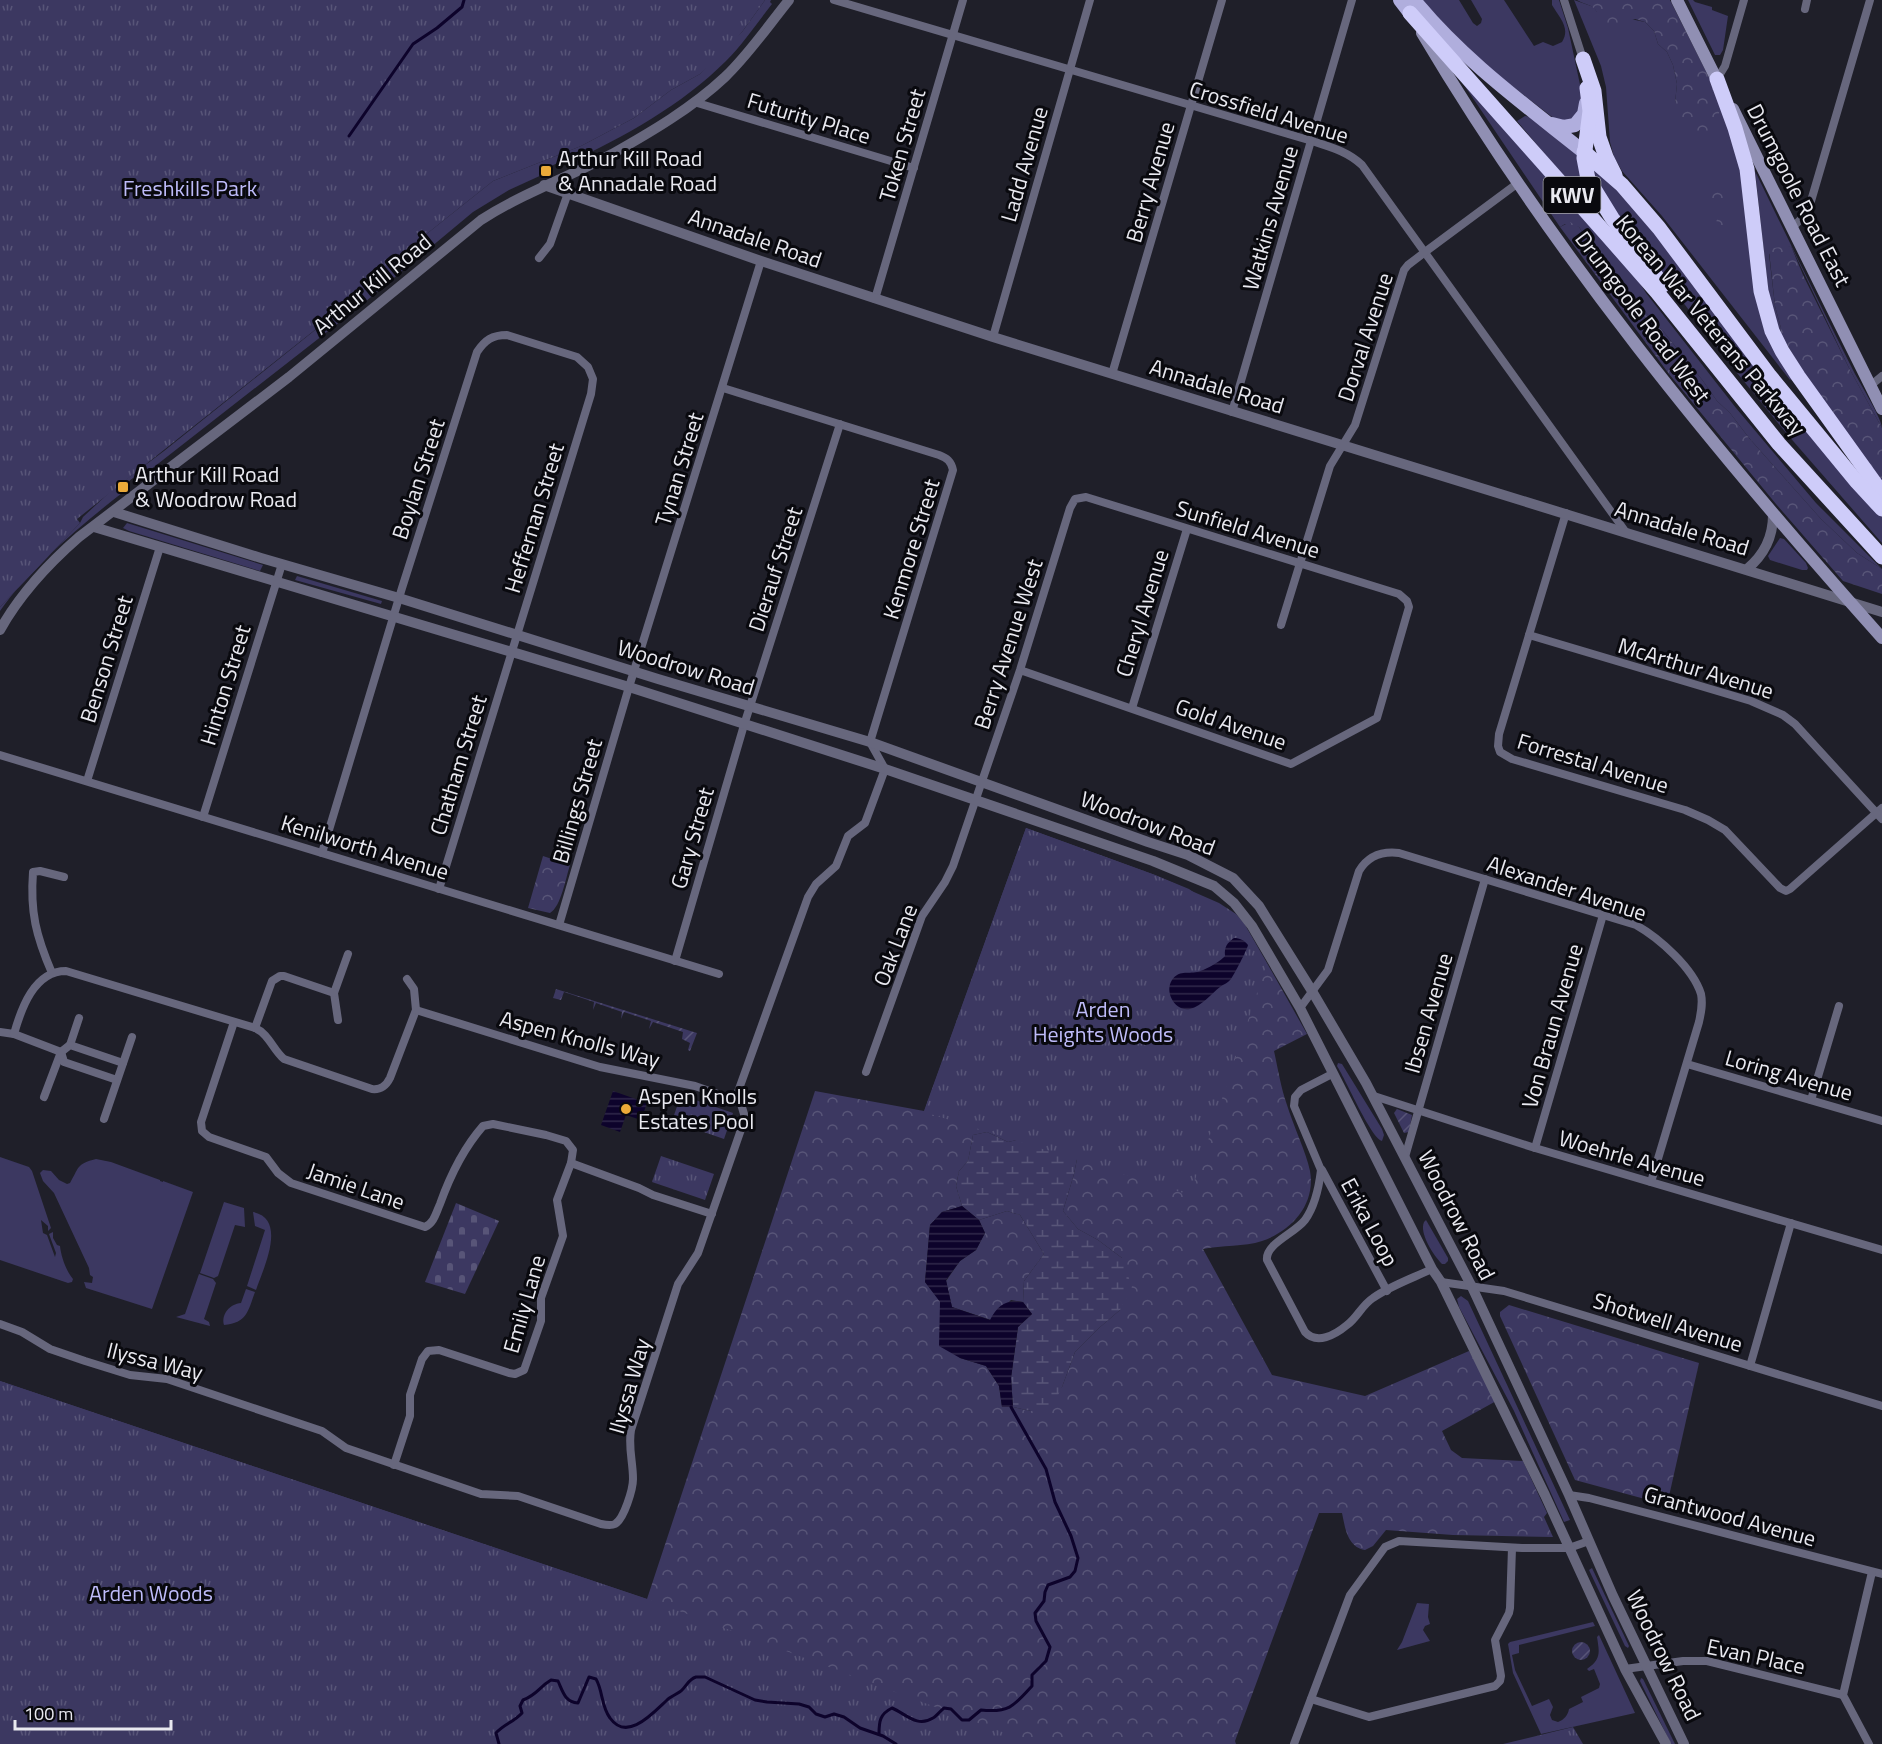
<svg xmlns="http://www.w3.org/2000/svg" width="1882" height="1744" viewBox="0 0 1882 1744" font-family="'Titillium Web',sans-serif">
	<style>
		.grass { fill: #3c3861 }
		.forest { fill: url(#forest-crowns) }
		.wetland { fill: url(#wetland-marsh) }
		.cemetery { fill: url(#cemetery-stones) }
		.park { fill: url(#park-tufts) }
		.garden { fill: url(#garden-furrows) }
		.water { fill: url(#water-rules) }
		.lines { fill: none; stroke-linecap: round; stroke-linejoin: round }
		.stream { stroke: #0d032b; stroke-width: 3 }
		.minor { stroke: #67677d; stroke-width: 8 }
		.tertiary { stroke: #67677d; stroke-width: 10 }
		.secondary { stroke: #908fb3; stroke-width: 12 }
		.primary { stroke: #b0aedd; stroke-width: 14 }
		.motorway { stroke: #ceccf9; stroke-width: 15 }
		.poi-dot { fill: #ebaa39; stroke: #09090e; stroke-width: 2 }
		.labels { text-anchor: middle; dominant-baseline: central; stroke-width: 6; stroke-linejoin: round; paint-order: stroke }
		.shield { fill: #09090e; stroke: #a6a6ac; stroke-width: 1.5 }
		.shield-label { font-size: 21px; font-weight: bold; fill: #e9e9f0 }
		.street-label { font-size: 22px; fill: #e9e9f0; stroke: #09090e }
		.poi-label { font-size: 22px; fill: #e9e9f0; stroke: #09090e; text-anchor: start }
		.park-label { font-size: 22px; fill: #bebbf9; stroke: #09090e }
	</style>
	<defs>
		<pattern id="forest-crowns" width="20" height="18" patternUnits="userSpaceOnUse" patternTransform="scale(1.5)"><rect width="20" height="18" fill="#3c3861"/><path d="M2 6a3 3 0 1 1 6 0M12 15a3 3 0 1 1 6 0" fill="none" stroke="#585578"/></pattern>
		<pattern id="wetland-marsh" width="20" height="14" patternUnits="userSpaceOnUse" patternTransform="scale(1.5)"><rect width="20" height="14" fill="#3c3861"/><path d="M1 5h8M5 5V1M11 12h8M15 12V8" fill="none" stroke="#585578"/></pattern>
		<pattern id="cemetery-stones" width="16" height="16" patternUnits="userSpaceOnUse" patternTransform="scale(1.5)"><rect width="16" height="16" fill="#3c3861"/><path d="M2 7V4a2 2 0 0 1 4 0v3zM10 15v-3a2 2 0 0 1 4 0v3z" fill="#585578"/></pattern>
		<pattern id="park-tufts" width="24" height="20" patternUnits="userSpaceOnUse" patternTransform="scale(1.5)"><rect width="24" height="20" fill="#3c3861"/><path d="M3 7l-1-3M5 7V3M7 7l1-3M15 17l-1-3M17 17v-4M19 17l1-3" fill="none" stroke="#585578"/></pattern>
		<pattern id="garden-furrows" width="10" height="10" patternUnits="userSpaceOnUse" patternTransform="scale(1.5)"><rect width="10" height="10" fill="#3c3861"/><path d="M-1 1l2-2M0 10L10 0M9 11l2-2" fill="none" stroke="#585578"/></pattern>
		<pattern id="water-rules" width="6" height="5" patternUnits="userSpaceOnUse" patternTransform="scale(1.5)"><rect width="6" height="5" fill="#0d032b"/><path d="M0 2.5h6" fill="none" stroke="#30284a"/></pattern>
	</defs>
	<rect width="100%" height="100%" fill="#1f1f29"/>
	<!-- grass -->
	<g class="grass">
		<path d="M765,0h6l-1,2 2,2c-15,19 -29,40 -46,57 -44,44 -102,76 -158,102l-2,-4 -19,9 -3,6 -35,16 -36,22 -114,95 -223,174 -3,-3 -14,11 3,4c-41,32 -92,75 -122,118v-4l80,-84 3,-6 29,-27 52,-39 186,-149 79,-70 64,-51 88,-35 53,-28 37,-28 29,-16 42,-42z"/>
		<path d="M1421,0h38l14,23 4,3 4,-3 1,-4 -11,-19h33l30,46 9,-4 10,4 9,-4c9,-14 -3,-25 -10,-37v-5h7l9,28 14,66 1,10 -11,18 -16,-2 -75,-58z"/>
		<path d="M1574,0l20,7 3,5 48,10 9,9 4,13 9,8 6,13 4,19 -2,19 46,-2 14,34 16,101 42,141 -3,3 -128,-164 -40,-45 -8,-14 -4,-15 -4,-55 -5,-21z"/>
		<path d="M1688,0h5l2,2 17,5v3l16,6 -5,34 -3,5h-5z"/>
		<path d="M1462,82l169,187 15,24 90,115 80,95 66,66 -25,-16 -36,-34 -72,-81 -19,-25 -13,-12 -14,-20 -40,-50 -57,-62 -27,-42 -14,-3 -5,3z"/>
		<path d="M1525,116l6,1 48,37 5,31 -7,-1 4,7 -1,5 -63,-75z"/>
		<path d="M1593,165l9,7 37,43 243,298v30l-95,-109 -54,-66 -130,-171 -7,-15z"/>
		<path d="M1755,171c33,68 66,136 100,203 6,11 27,45 27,54l-33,-60 -58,-122 -22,8 6,52 6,22 -1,5 -11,-35z"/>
		<path d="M127,523l136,42 -3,6 -131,-40 -6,-3z"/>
		<path d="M1780,538l4,1 22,24 2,5 -1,2h-5l-32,-10 -2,-4z"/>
		<path d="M297,576l85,25 -1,3 -86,-24z"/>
		<path d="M1338,1063l4,1 40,65 2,6 -2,6c-11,-3 -36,-61 -45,-75z"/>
		<path d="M0,1157l29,10 3,4 19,57 -3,3v-5l-7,-6 2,13 4,2 8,22 1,-4 -7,-19 4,-2v6l4,7 3,1c1,10 6,25 13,33l-1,3 -4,1 -68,-23z"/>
		<path d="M96,1159l15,3 49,18v1l3,1v-1l30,11 -41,117 -66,-21 -2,-6 8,1 1,-6 -3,-2 -1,-7 -35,-75 -11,-12 -3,-8 3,-3 8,1 8,9 8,4 3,-1c9,-15 6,-19 26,-24z"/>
		<path d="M224,1202l20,6 1,19 -10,-2 -17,51 -4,2 -14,-5z"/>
		<path d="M253,1212c35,7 10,57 3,78l-9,-4 18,-56 -10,-4z"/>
		<path d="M1426,1220l22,38v3l-3,3h-3c-9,-9 -23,-31 -18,-42z"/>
		<path d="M199,1274l14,5 3,4 -12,36 5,3 1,4 -34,-9 9,-3z"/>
		<path d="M246,1289l9,3c-7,19 -8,31 -31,33 -3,-11 6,-21 17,-22z"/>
		<path d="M1461,1296l7,5 102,219 -6,2 -50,-111 -55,-104 -2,-8z"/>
		<path d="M1592,1568l37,78 -1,2 -3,-2 -36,-76z"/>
		<path d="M1417,1603l12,1 -1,13 2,7 -5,2 -2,4 7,11 -33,9 5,-8z"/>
		<path d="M1593,1622l2,4 -76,19v8l-7,2 3,15 17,36 17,-7 4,8 -3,8 2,5 6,2c6,-2 10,-7 11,-13l14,-7 -2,-5 18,-9 1,-4 -6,-15 -5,2 -2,-2c15,-10 12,-18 10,-32l2,-2 36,78 -94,21 -28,-61 -5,-29 2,-2z"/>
		<path d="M1641,1678l2,1 32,65h-4l-31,-63z"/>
	</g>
	<!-- forest -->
	<g class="forest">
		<path d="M1577,0h93l51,101 -4,23 -8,7 -12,3 -9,-2 -7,-6 -4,-8 -2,-15 2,-19 -4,-19 -6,-13 -9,-8 -4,-13 -9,-9 -10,-3 -20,7 -11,-2 -6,-6c-1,-14 -11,-12 -21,-18z"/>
		<path d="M1713,182h5l5,3 4,40 -4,4c-13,-7 -1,-13 -7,-23 -3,-4 -9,-5 -13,-10 2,-7 3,-11 10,-14z"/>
		<path d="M1570,222l9,5 27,42 57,62 40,50 14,20 13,12 19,25 72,81 36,34 25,16v25l-39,-13 -67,-77 -107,-130 -109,-147z"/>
		<path d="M1791,246l12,29 46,93 33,60v56l-58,-78 -44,-73 1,-5 -6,-22 -6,-55 4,-3z"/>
		<path d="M1026,828l129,47 34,14 25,18 -184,230 -22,5 -21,-10 -14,3 -5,26 -9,10 -3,15 6,20 -20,6 -12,13 -5,57 15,19 20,57 26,8 13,20 3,21h11l18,4 31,-24 13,-35 24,-24 21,-18 2,-52 -24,-18 -20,-11 -15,-18 11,-37 5,-25 188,-186 40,71 -33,17c4,18 7,37 13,54 6,20 19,47 23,66 6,33 -18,60 -48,70 -18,6 -40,4 -59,8l69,126 93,21 104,-45 29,49 -56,31 9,19 11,8 61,3 24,52 -3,4 9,20 -100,-2 -67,-5 -13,16 -8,4c-18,-3 -20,-23 -23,-37h-23l-84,228 1,3h-1236v-363l647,218 168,-508 109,20z"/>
		<path d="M543,856l27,9c-4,12 -9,42 -20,48l-22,-5z"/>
		<path d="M1007,1211l13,4 24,39 -20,27 -1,21 -12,-2 -20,20 -39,-13 -6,-26 14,-20 16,-11 9,-17 -6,-13z"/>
		<path d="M1509,1305l190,58 -32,142 -92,-25 -75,-164v-4z"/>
	</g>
	<!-- wetland -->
	<path class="wetland" d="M987,1132l21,10 22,-5 49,12 -5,25 -11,37 15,18 20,11 24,18 10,29 -12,23 -21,18 -24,24 -13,35 -12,24h-19l-18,-4 -2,-29 7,-51 14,-13 -9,-12 1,-21 20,-27 -24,-39 -13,-4 -28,9 -17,-14 -6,-20 3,-15 9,-10 5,-26z"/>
	<!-- cemetery -->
	<path class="cemetery" d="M456,1203l43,18 -34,73 -40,-12z"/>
	<!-- park -->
	<g class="park">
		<path d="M0,0h765l-23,32 -17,20 -25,22 -29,16 -37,28 -53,28 -88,35 -64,51 -79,70 -273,217 3,4 -80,84z"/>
		<path d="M1026,828l129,47 64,28 17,11 8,9 23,40 -77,232 -266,-83z"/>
		<path d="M681,1095l52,18 -9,26 -52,-18z"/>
		<path d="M661,1156l53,18 -9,26 -53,-18z"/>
		<path d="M0,1381l647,218 387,145h-1034z"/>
		<path d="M1573,1727l10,17h-80z"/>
	</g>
	<!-- garden -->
	<g class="garden">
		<path d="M556,989l141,44 -7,18 -2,-1 2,-7 -8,-4 1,-7 -30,-10 -4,7 2,-8 -27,-9 -3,7 1,-7 -26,-9 -3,7 1,-8 -30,-10 -3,8 -8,-2z"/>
		<path d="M1397,1109l15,6 -3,17 -5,1 -10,-20z"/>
		<circle cx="1581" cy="1651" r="9"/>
	</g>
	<!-- water -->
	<g class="water">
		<path d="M1234,938c6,0 10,2 14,7 -1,5 -14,30 -17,34 -3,4 -7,5 -11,8 -9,7 -18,19 -30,22 -15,3 -26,-17 -18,-29 7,-10 15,-6 25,-8 7,-1 24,-11 28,-16 -1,-9 2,-13 9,-18z"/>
		<path d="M613,1091l34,12 -6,17 -15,-5 -6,17 -19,-7z"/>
		<path d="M962,1206l17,14 6,13 -9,17 -16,11 -14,19 6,27 38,13c8,-15 16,-21 33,-18l9,12 -14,13 -7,51 2,29h-11l-3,-21 -13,-20 -26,-8 -21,-12 1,-44 -15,-20 5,-57 12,-13z"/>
	</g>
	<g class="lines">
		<!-- stream -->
		<g class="stream">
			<path d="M349,136l64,-92 24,-16 25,-21 2,-7"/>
			<path d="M879,1734c0,-13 1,-20 13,-26 14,6 25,20 41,10 4,-2 7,-7 11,-10l7,1 11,11h7l12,-10c28,3 33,-4 51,-24v-11l14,-14 4,-14 -14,-26 -1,-8 9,-12 1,-9 3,-7 22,-8 5,-6 3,-13 -7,-22 -16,-34 -9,-33 -35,-62"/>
			<path d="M499,1744l-3,-11c8,-9 18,-11 26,-20l-2,-7 3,-6c15,-6 16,-13 28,-20l7,1c5,11 7,21 20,22l11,-26 7,2c7,12 5,27 14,39 17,24 42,-4 57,-18 4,-4 11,-6 15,-10 5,-5 7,-11 14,-13 1,0 8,0 9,0l50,23 12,2 32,2 10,3 7,7 9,3 9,-3 10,3 16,11 23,8 13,8"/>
		</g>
		<!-- minor -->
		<g class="minor">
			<path d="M834,0l478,141c18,6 35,10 50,24l263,366"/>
			<path d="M1564,0l19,59"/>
			<path d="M1805,9l2,-9"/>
			<path d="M1717,79l8,-13 19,-66"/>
			<path d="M694,102l220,66"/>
			<path d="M1793,227l12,-12 6,-14 59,-201"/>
			<path d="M539,258l11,-14 18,-51"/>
			<path d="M875,299l88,-299"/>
			<path d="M993,337l97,-337"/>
			<path d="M1112,374l110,-374"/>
			<path d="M1870,386l12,-10"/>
			<path d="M723,388l216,67c8,3 12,6 14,15l-83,272 15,27 -20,54 -17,13 -12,30 -20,18 -8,13 -73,203"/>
			<path d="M1232,412l120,-412"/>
			<path d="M1566,513l-67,221 -1,12 2,6 12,7 173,51 23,10 17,10 55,58 6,3 4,-2 92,-81"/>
			<path d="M1281,625l49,-159 25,-41 49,-155 4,-5 17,-13 93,-69"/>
			<path d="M1529,635l222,66 32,14 12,9 87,95"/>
			<path d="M1132,708l55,-179"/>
			<path d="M0,755l719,219"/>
			<path d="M87,781l73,-234"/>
			<path d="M203,817l79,-253"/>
			<path d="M322,853l80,-265 75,-236c8,-12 15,-17 30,-17l70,22 11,10 5,12 -2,15 -152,495"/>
			<path d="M559,925l70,-238 132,-426"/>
			<path d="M675,961l69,-236 96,-301"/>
			<path d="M52,973c-16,-37 -22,-61 -19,-101l7,-1 24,6"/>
			<path d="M1300,1008l28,-38 31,-99c9,-15 23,-20 40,-18l237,72c23,13 57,43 65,69 2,10 0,19 -2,28l-48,160"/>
			<path d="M338,1020l-4,-27 14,-39"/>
			<path d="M234,1022l-33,100 1,9 7,6 57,20 12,16 13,10 134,44c9,-4 11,-14 15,-23 10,-28 22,-54 43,-78l10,-2 53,11 20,6 7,9 -2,13 -14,37 6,36 -22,62v23l-17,49 -9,4 -6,-1 -70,-23 -11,1 -6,8 -12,36v21l-16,49"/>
			<path d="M255,1028l17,-47 8,-5h4l50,17"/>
			<path d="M0,1032l14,2 47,18"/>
			<path d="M14,1034c7,-25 20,-63 52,-63l189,57c14,6 18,22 29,31l88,30c9,1 14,-3 18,-11l26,-68 -2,-21 -7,-10"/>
			<path d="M70,1045l9,-27"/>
			<path d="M61,1052l3,10 53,18"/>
			<path d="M1687,1064l195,57"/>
			<path d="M866,1072l56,-156 23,-34 8,-16 67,-196 50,-162 5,-9 11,-2 313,97 8,7 2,6 -32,111 -86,46 -271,-94"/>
			<path d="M1332,1074l-31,16 -6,7 -1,9 27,64c-2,17 -6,36 -16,50 -11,14 -40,24 -38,40l38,72c12,13 30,3 42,-7 10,-7 15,-20 26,-27 17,-12 40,-20 59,-29"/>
			<path d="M1374,1096l161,52 347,102"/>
			<path d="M44,1097l17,-45 9,-7 53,18"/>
			<path d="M1811,1100l28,-94"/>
			<path d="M104,1119l28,-82"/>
			<path d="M1535,1148l68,-233"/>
			<path d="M1405,1157l80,-278"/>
			<path d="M571,1163l68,25 14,7 59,19"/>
			<path d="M1322,1170l65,121"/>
			<path d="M1441,1282l63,9 378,115"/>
			<path d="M0,1324l22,8 28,17 35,12 45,14 37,4 155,52 24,17 135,46 37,2 83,28c5,1 10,2 14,0 9,-5 18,-35 18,-45 0,-17 -5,-32 -2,-49l47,-146 20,-31 46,-132v-7l-3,-10 -6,-4 -40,-14 -95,-19 -184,-57"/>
			<path d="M1750,1366l41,-143"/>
			<path d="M1569,1495l20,3 293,76"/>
			<path d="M1625,1669l58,-8h24l136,34"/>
			<path d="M1311,1699l58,18 126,-31 5,-5 1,-5 -6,-36 14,-27 1,-5 2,-60"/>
			<path d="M1294,1744l56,-149 35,-48 14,-6 123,7h47l20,-7"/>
			<path d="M1869,1744l-26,-49 29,-123"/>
		</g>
		<!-- tertiary -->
		<g class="tertiary">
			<path d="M544,185l217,76 232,76 889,275"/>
			<path d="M114,512l147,46 138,40 259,81 212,63 278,100 40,13 45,23 26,28 53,85 54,92 106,204 97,208 44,101 71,148"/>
			<path d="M94,527l535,160 256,82 268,92 61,25 20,17 18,23 48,82 132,261 9,13 104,213 80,174 41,75"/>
			<path d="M1747,569c17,-14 26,-32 26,-54"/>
			<path d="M0,630c20,-36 48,-66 79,-93l210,-160 192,-157c42,-27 88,-43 131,-66 39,-22 80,-46 113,-77 24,-23 43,-51 64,-77"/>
		</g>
		<!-- secondary -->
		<g class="secondary">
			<path d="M1677,0l43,86"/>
			<path d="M1422,33c130,219 291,416 460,605"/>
			<path d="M1733,109l149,300"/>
		</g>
		<!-- primary -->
		<g class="primary">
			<path d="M1400,0l10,13"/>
			<path d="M1414,0c49,60 110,104 170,152"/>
			<path d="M1552,124l12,3 11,-2 9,-11 2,-11"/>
		</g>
		<!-- motorway -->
		<g class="motorway">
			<path d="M1410,13l197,222 50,57 122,152 103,113"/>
			<path d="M1583,59l11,32 5,46 7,20 9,18"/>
			<path d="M1717,79l18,49 12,41 14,122 11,40 10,20 16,25 84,117"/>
			<path d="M1587,88l3,23 -6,47 4,21 24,39 51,67"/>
			<path d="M1584,152l38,33 37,43 110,147 88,107 25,27"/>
		</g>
	</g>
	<!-- markers -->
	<g class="poi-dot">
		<rect x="540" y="165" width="12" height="12" rx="3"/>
		<rect x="117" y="481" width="12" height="12" rx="3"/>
		<circle cx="626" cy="1109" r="6"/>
	</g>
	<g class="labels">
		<!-- shield labels -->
		<rect class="shield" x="1543.5" y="177" width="57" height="36" rx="4.5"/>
		<g class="shield-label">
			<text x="1572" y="195">KWV</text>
		</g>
		<!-- street labels -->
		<g class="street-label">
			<text transform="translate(1269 112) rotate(17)">Crossfield Avenue</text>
			<text transform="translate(809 118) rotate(17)">Futurity Place</text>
			<text transform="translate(902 145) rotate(-74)">Token Street</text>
			<text transform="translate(1024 164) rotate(-74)">Ladd Avenue</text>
			<text transform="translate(1150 182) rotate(-74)">Berry Avenue</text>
			<text transform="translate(1799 195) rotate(63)">Drumgoole Road East</text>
			<text transform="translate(1270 218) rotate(-74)">Watkins Avenue</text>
			<text transform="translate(755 238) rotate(19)">Annadale Road</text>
			<text transform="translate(372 284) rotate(-39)">Arthur Kill Road</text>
			<text transform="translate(1643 317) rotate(53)">Drumgoole Road West</text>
			<text transform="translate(1711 325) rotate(50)">Korean War Veterans Parkway</text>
			<text transform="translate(1365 337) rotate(-72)">Dorval Avenue</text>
			<text transform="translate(1217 386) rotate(17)">Annadale Road</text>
			<text transform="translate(679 469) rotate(-73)">Tynan Street</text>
			<text transform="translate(418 479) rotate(-72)">Boylan Street</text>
			<text transform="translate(534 518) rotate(-73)">Heffernan Street</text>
			<text transform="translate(1682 528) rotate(17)">Annadale Road</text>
			<text transform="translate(1248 529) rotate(17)">Sunfield Avenue</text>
			<text transform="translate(911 549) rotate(-73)">Kenmore Street</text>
			<text transform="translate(775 569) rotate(-72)">Dierauf Street</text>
			<text transform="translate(1142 613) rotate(-73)">Cheryl Avenue</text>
			<text transform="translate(1008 644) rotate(-72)">Berry Avenue West</text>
			<text transform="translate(106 659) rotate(-73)">Benson Street</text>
			<text transform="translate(686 667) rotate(17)">Woodrow Road</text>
			<text transform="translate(1696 668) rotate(17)">McArthur Avenue</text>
			<text transform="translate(225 685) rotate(-73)">Hinton Street</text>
			<text transform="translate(1231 724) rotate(19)">Gold Avenue</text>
			<text transform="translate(1593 763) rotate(17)">Forrestal Avenue</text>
			<text transform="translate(458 765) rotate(-73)">Chatham Street</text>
			<text transform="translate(577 801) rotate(-74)">Billings Street</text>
			<text transform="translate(1148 823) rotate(21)">Woodrow Road</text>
			<text transform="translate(692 838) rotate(-74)">Gary Street</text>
			<text transform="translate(365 847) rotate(17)">Kenilworth Avenue</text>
			<text transform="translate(1567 888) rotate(18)">Alexander Avenue</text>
			<text transform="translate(895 945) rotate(-69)">Oak Lane</text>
			<text transform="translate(1428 1013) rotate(-74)">Ibsen Avenue</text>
			<text transform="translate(1552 1026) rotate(-74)">Von Braun Avenue</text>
			<text transform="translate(580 1039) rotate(15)">Aspen Knolls Way</text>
			<text transform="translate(1789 1075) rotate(16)">Loring Avenue</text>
			<text transform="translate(1632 1158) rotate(16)">Woehrle Avenue</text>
			<text transform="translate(356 1186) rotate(19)">Jamie Lane</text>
			<text transform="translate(1457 1215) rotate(63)">Woodrow Road</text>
			<text transform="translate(1370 1222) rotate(62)">Erika Loop</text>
			<text transform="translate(524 1304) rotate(-74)">Emily Lane</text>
			<text transform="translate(1668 1322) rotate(17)">Shotwell Avenue</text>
			<text transform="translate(155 1361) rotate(14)">Ilyssa Way</text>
			<text transform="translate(629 1386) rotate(-74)">Ilyssa Way</text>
			<text transform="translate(1730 1516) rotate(15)">Grantwood Avenue</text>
			<text transform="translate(1664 1655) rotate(64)">Woodrow Road</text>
			<text transform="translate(1756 1656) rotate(12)">Evan Place</text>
		</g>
		<!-- poi labels -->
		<g class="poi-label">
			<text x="558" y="158">Arthur Kill Road<tspan x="558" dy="25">&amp; Annadale Road</tspan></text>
			<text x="135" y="474">Arthur Kill Road<tspan x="135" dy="25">&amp; Woodrow Road</tspan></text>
			<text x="638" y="1096">Aspen Knolls<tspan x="638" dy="25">Estates Pool</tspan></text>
		</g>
		<!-- park labels -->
		<g class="park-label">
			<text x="190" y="188">Freshkills Park</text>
			<text x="1103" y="1009">Arden<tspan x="1103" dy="25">Heights Woods</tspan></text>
			<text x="151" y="1593">Arden Woods</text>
		</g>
	</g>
	<!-- scale -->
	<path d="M15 1720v9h156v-9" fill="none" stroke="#e9e9f0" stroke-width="3"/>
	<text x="24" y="1720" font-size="18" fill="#e9e9f0" stroke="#09090e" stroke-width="4.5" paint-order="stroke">100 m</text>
</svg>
